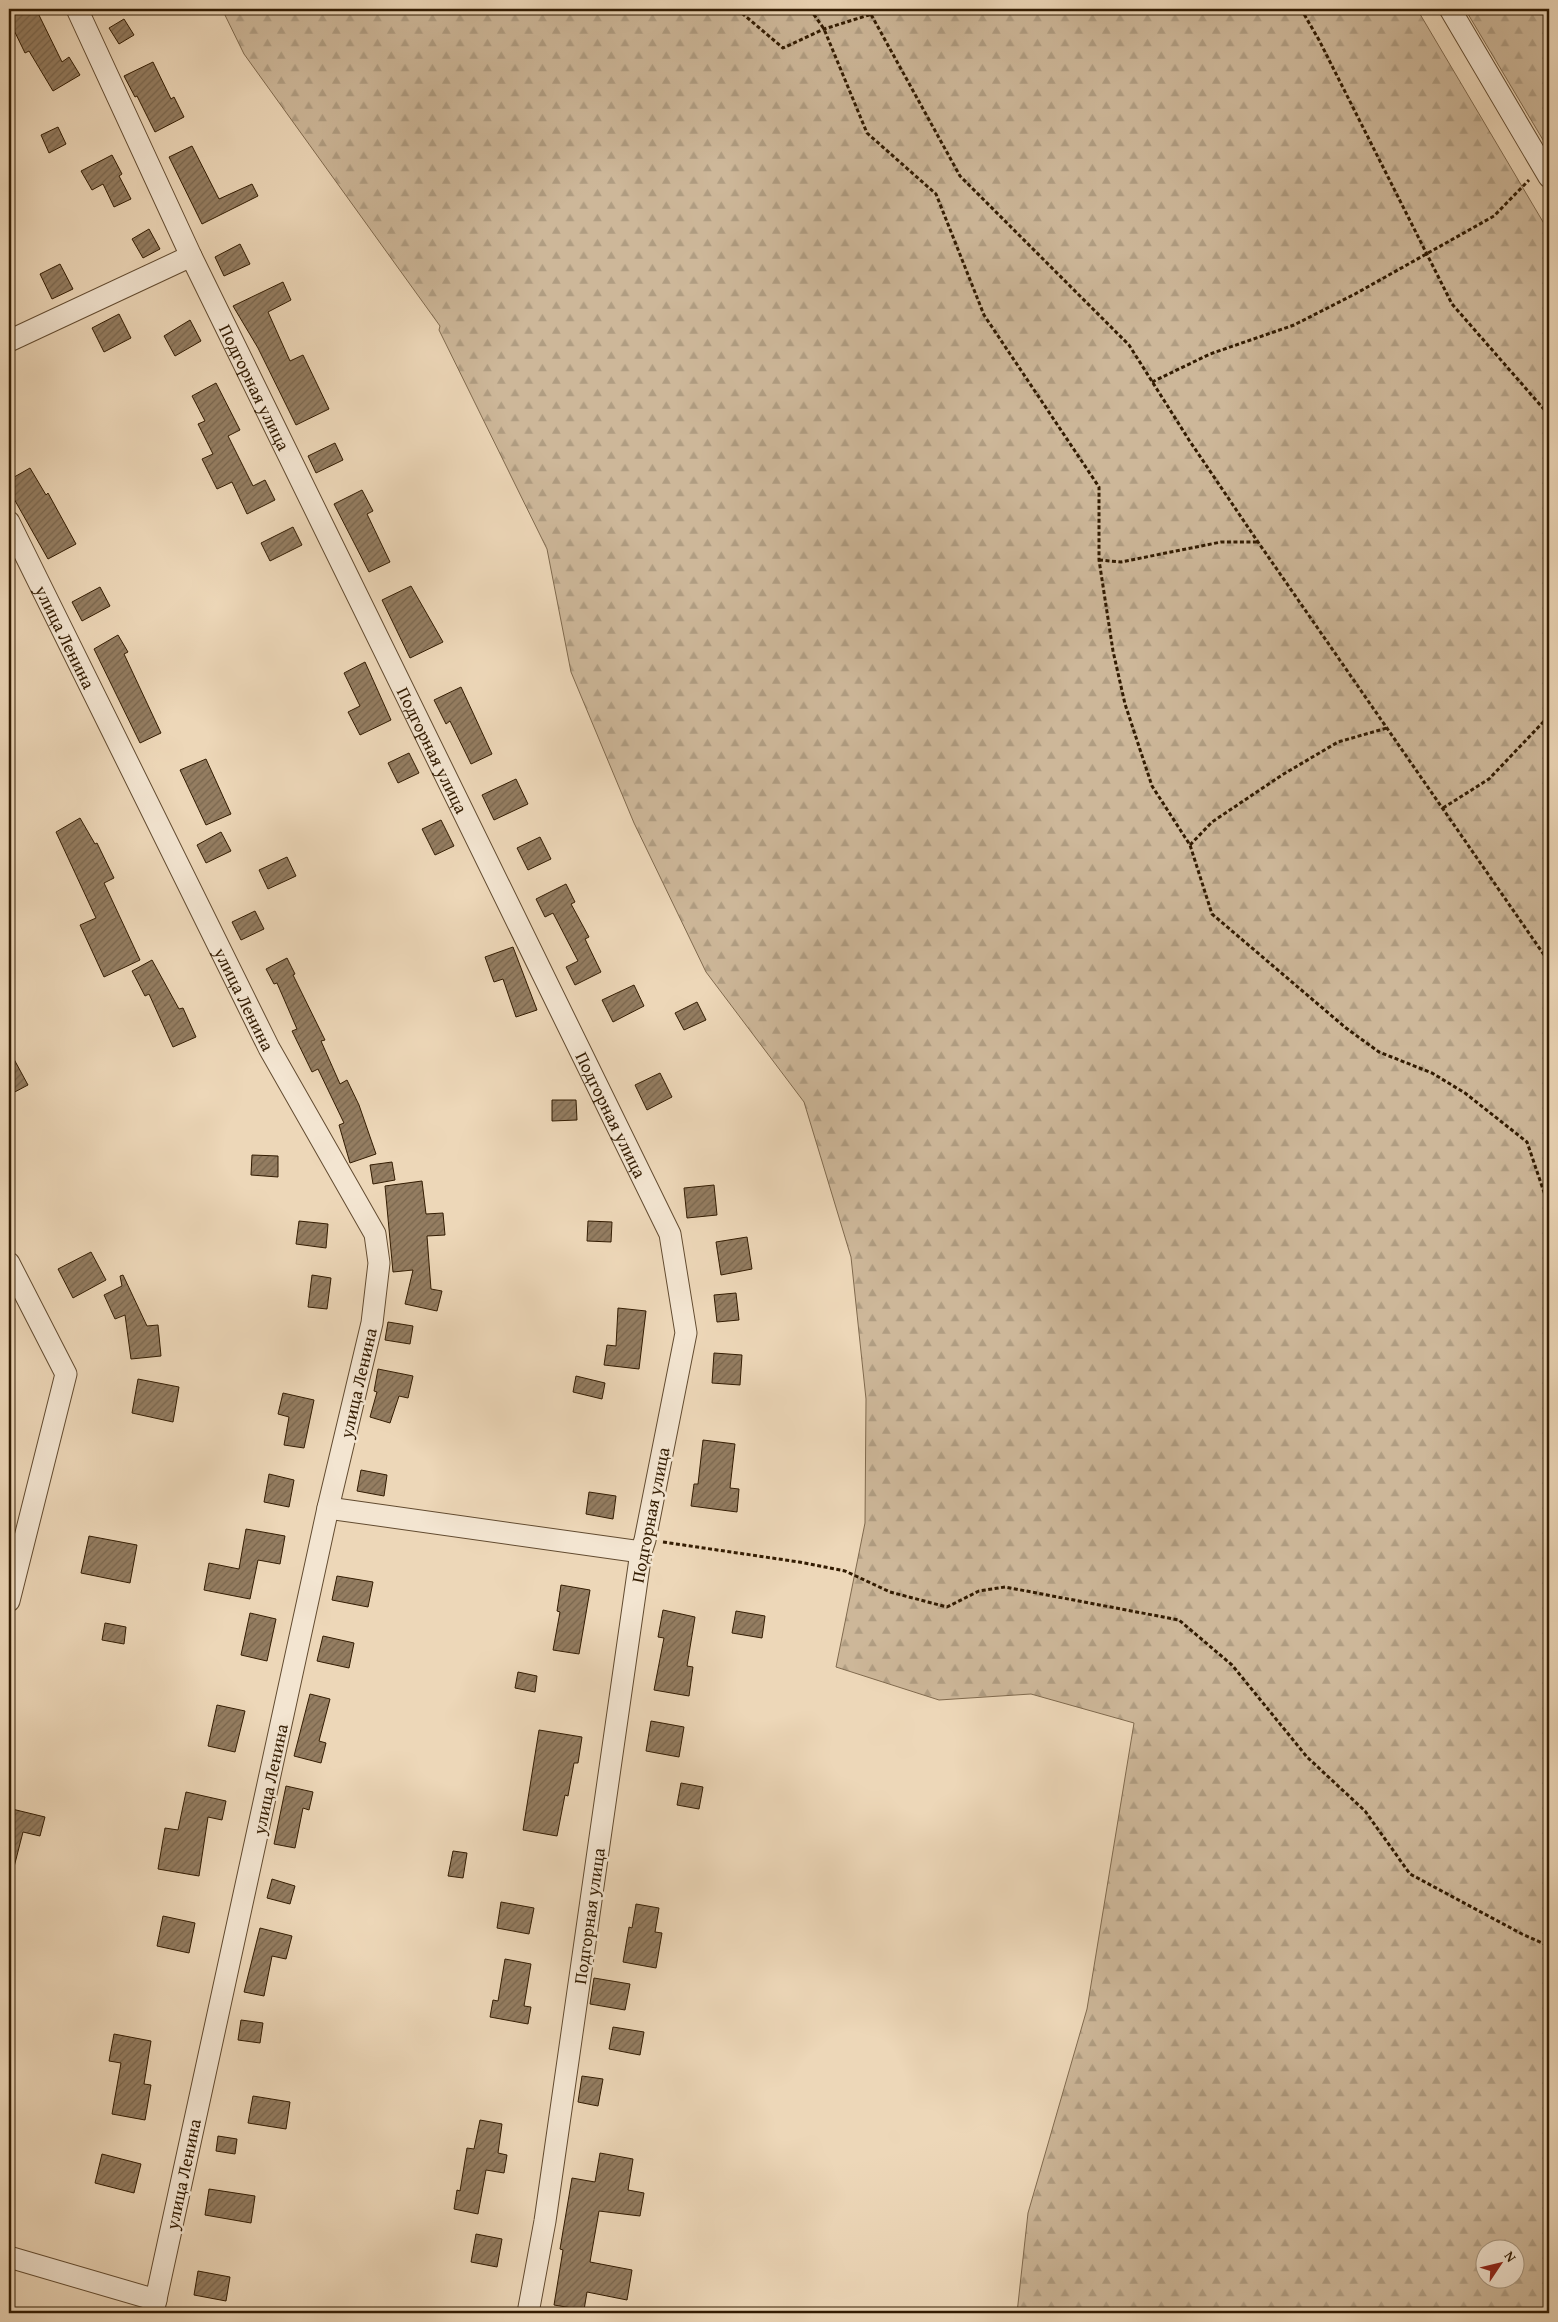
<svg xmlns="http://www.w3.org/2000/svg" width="1558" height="2322" viewBox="0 0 1558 2322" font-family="'Gentium Book Plus',serif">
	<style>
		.forest { fill: url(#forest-firs); stroke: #806a4e; fill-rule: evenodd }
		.building { fill: url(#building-hatch); stroke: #331c02 }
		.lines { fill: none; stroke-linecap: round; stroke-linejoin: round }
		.street-casing { stroke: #624b30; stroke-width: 23 }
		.path { stroke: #331c02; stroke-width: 3; stroke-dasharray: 4 2.5; stroke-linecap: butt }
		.street { stroke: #f3e5d1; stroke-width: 21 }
		.labels { text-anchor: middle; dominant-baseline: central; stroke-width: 5; stroke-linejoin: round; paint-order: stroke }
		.street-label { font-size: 18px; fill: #331c02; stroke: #f3e5d1 }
	</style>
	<defs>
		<pattern id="forest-firs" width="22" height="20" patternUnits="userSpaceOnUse" patternTransform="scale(1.25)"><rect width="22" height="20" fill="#cdb799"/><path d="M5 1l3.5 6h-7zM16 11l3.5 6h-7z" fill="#b09d82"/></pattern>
		<pattern id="building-hatch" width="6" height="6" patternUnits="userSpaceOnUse" patternTransform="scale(1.25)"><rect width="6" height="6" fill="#947d61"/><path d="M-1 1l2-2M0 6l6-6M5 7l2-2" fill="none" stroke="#79664e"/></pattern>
	</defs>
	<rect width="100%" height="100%" fill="#edd7b8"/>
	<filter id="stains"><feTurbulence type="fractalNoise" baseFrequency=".004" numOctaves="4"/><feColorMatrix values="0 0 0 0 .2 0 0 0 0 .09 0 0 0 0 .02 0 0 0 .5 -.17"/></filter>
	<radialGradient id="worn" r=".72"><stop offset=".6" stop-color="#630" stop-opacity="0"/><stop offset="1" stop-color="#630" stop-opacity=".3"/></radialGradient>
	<!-- forest -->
	<g class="forest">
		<path d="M222,9h1195l132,223v2081h-532l11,-100 59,-204 47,-286 -103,-29 -92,6 -103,-33 29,-144 1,-124 -15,-142 -47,-155 -98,-130 -72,-149 -63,-151 -24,-123 -108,-219 1,-4 -196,-272zM1486,2250h30v30h-30z"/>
		<path d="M1465,9h84v141z"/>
	</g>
	<!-- building -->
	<g class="building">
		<path d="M9,9h27l26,53 7,-5 11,18 -27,16 -24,-40 -4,2 -16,-33z"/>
		<path d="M124,19l10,16 -15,9 -10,-16z"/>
		<path d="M153,62l18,37 3,-2 10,20 -29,15 -18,-36 -2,1 -11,-21z"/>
		<path d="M58,127l8,17 -17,9 -8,-18z"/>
		<path d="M192,146l27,53 33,-15 6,12 -56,28 -33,-67z"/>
		<path d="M112,155l10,19 -3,2 12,23 -17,8 -11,-23 -11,6 -11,-19z"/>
		<path d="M149,229l11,20 -17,9 -11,-19z"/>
		<path d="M240,244l10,20 -26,12 -9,-19z"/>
		<path d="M60,264l13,25 -21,10 -12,-25z"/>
		<path d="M283,282l8,18 -23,12 22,49 13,-6 26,54 -33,16 -38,-77 -25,-42z"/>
		<path d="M119,314l12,24 -27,14 -12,-24z"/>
		<path d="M190,320l11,21 -26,15 -11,-20z"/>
		<path d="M216,383l24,47 -12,6 25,50 12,-6 10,20 -28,14 -15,-32 -15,7 -15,-30 11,-5 -15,-30 7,-3 -13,-25z"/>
		<path d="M335,443l8,17 -27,13 -8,-17z"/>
		<path d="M30,468l16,27 2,-2 28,51 -28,15 -39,-69v-10z"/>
		<path d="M362,490l11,21 -6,3 23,48 -21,10 -35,-68z"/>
		<path d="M293,527l9,18 -32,16 -9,-18z"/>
		<path d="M411,586l32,56 -33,16 -28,-58z"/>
		<path d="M100,587l10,19 -28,15 -10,-19z"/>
		<path d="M118,635l10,17 -4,2 37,79 -21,10 -46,-94z"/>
		<path d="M365,662l26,58 -31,15 -12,-23 12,-6 -16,-33z"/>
		<path d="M461,687l31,67 -21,10 -21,-43 -4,3 -12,-24z"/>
		<path d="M409,753l10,20 -21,10 -10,-20z"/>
		<path d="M206,759l25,55 -25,11 -26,-55z"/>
		<path d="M516,779l12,25 -34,16 -12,-25z"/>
		<path d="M80,818l15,26 2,-1 17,35 -10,5 36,77 -36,17 -24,-52 16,-7 -40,-86z"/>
		<path d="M441,820l13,26 -19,9 -13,-26z"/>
		<path d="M221,832l10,19 -25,12 -9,-18z"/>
		<path d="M540,837l11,22 -23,11 -11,-22z"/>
		<path d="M287,857l9,19 -28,13 -9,-19z"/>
		<path d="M566,884l9,18 -4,2 18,33 -4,2 16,33 -26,13 -9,-18 12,-6 -25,-48 -8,4 -9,-18z"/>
		<path d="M255,911l9,18 -23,11 -9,-18z"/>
		<path d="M513,947l24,63 -21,7 -13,-38 -9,3 -9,-25z"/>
		<path d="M287,958l8,16 -2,1 32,65 -4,1 19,43 7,-4 12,25 17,49 -26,9 -11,-38 5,-2 -26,-54 -6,3 -20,-41 5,-2 -20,-46 -3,1 -8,-15z"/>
		<path d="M152,960l27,49 4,-1 13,29 -23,10 -24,-53 -4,2 -13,-25z"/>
		<path d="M634,985l10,21 -31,16 -11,-22z"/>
		<path d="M697,1002l9,18 -22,10 -9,-17z"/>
		<path d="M9,1050l19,35 -19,10z"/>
		<path d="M660,1073l12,24 -25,13 -12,-25z"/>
		<path d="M552,1100h24l1,20 -25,1z"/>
		<path d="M252,1155l26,1v21l-27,-2z"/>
		<path d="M392,1162l3,18 -22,4 -3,-19z"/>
		<path d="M422,1181l4,33 17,-1 2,22 -18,1 4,53 11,2 -5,20 -32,-7 8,-34 -20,2 -8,-86z"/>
		<path d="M714,1185l3,30 -30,3 -3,-30z"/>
		<path d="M299,1221l29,3 -2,24 -30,-4z"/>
		<path d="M588,1221l24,1 -1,20 -24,-1z"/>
		<path d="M747,1237l5,32 -31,6 -5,-33z"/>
		<path d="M91,1252l15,28 -33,18 -15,-29z"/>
		<path d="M123,1275l24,51 11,-1 3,31 -30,3 -6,-44 -10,4 -11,-24 18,-9 -2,-10z"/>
		<path d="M312,1275l19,3 -4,31 -19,-2z"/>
		<path d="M736,1293l3,27 -22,2 -3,-27z"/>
		<path d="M618,1308l28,3 -7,58 -35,-4 3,-20 9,1z"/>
		<path d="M388,1322l25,4 -3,18 -25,-4z"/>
		<path d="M714,1353l28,2 -2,30 -28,-2z"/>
		<path d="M378,1369l35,7 -5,22 -9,-2 -9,27 -20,-6 7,-25 -3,-1z"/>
		<path d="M576,1376l29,7 -3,16 -29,-7z"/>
		<path d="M138,1379l41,8 -6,35 -41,-9z"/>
		<path d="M283,1393l31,7 -10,48 -20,-3 5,-28 -11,-3z"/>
		<path d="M703,1440l32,4 -5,44 9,1 -2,23 -46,-6 3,-22h4z"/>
		<path d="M361,1470l26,5 -3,21 -27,-5z"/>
		<path d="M269,1474l25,6 -5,27 -25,-5z"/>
		<path d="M589,1492l27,4 -3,23 -27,-5z"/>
		<path d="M246,1529l39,7 -5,28 -22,-4 -8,39 -46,-9 5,-27 30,6z"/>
		<path d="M89,1536l48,9 -7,38 -49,-10z"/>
		<path d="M337,1576l36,6 -5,25 -36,-7z"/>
		<path d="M561,1585l29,5 -11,64 -26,-4 7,-38 -3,-1z"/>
		<path d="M663,1610l32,7 -8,49 6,1 -4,29 -35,-6 10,-52 -6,-1z"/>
		<path d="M736,1611l29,5 -3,22 -30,-5z"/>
		<path d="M250,1613l26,6 -9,42 -26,-6z"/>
		<path d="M105,1623l21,4 -2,17 -22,-4z"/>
		<path d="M323,1636l31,7 -5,25 -32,-7z"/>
		<path d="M518,1672l19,4 -2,16 -20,-4z"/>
		<path d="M310,1694l20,5 -11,42 7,2 -5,20 -27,-7z"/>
		<path d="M217,1705l28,6 -10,41 -27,-6z"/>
		<path d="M651,1721l33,6 -5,30 -33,-6z"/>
		<path d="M539,1730l43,7 -4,26h-4l-6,33 -3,-1 -8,41 -34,-6z"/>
		<path d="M681,1783l22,4 -4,22 -22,-4z"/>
		<path d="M286,1786l27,6 -4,18 -6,-2 -8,40 -21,-4z"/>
		<path d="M186,1792l40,9 -4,19 -14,-3 -9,59 -41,-7 7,-41 13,2z"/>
		<path d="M12,1809l33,8 -5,19 -17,-4 -9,35h-5v-47z"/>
		<path d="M453,1851l14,2 -4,25 -15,-2z"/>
		<path d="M272,1879l23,7 -5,18 -23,-6z"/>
		<path d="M501,1902l33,6 -5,26 -32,-6z"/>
		<path d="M636,1904l23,4 -4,24 7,1 -6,35 -33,-6 6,-35 3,1z"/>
		<path d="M163,1916l32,7 -6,30 -32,-7z"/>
		<path d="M260,1928l32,8 -6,23 -14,-3 -8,40 -20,-4z"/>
		<path d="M505,1959l26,5 -7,42 7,1 -3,17 -38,-7 3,-17 5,1z"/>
		<path d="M594,1978l36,6 -5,26 -35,-6z"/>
		<path d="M241,2020l22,3 -3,20 -22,-3z"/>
		<path d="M613,2027l31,5 -4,23 -31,-6z"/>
		<path d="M114,2034l37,7 -7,43 7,1 -6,35 -33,-6 9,-51 -12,-2z"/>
		<path d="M582,2076l21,3 -5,27 -20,-4z"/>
		<path d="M253,2096l37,6 -4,27 -38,-6z"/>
		<path d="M480,2120l22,4 -4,29 9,2 -3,18 -18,-3 -8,44 -24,-5 3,-19 3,1 7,-43 7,1z"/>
		<path d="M218,2136l19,3 -2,15 -19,-3z"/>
		<path d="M600,2153l33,6 -5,31 16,3 -4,23 -41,-5 -9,51 42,8 -5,30 -40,-8 -3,18 -30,-5 9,-55 -3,-1 12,-71 23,4z"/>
		<path d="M102,2154l39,10 -7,29 -39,-10z"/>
		<path d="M209,2189l46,7 -4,27 -46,-8z"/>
		<path d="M476,2234l26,5 -5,28 -26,-5z"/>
		<path d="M198,2271l32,6 -4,24 -32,-6z"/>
	</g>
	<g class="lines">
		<defs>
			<g id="street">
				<path id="s1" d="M77,9l114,247 479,978 16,99 -41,207 -4,12 -96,669 -17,92"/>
				<path d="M1450,9l99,168"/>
				<path d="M9,341l182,-85"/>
				<path id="s2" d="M9,522l260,526 106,186 4,29 -7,60 -44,185 -175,805"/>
				<path d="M9,1263l57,111 -57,227"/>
				<path d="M328,1508l313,44"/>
				<path d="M9,2257l147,43"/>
			</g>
		</defs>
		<!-- street casing -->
		<use href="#street" class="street-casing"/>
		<!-- path -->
		<g class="path">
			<path d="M737,9l46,39 41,-19 45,-14 5,-6"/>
			<path d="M810,9l14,20 43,104 69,61 48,121 115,172v73l14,91 12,53 27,82 38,59 22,69 134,114 33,24 53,21 33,20 62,49 22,65"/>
			<path d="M868,9l92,167 169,169 60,95 69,102 291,420"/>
			<path d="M1301,9l18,31 133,264 97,111"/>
			<path d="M1152,382l58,-28 84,-29 61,-31 139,-78 35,-36"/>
			<path d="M1099,560l22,2 100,-20h36"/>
			<path d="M1443,808l46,-29 60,-63"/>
			<path d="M1190,845l22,-23 70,-47 56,-33 49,-14"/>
			<path d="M663,1542l136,20 46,9 45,21 57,15 32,-16 26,-4 174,33 53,45 75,92 58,54 45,63 112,60 27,12"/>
		</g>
		<!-- street -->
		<use href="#street" class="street"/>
	</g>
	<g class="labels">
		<!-- street labels -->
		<g class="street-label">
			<text stroke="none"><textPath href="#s1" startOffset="418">Подгорная улица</textPath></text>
			<text stroke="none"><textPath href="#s2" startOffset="128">улица Ленина</textPath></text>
			<text stroke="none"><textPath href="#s1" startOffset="822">Подгорная улица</textPath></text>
			<text stroke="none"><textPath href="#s2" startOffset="532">улица Ленина</textPath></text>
			<text stroke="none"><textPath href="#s1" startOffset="1228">Подгорная улица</textPath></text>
			<text transform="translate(358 1383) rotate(-77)">улица Ленина</text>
			<text transform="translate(650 1515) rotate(-79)">Подгорная улица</text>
			<text transform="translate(270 1779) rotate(-78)">улица Ленина</text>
			<text transform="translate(589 1916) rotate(-82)">Подгорная улица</text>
			<text transform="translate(183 2174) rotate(-78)">улица Ленина</text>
		</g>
	</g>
	<!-- margin -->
	<rect width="1558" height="2322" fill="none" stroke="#edd7b8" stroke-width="30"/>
	<rect x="10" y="10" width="1538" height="2302" fill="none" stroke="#331c02" stroke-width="2.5"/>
	<rect x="15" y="15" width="1528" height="2292" fill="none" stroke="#331c02"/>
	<!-- north arrow -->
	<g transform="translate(1500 2264) rotate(55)"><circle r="24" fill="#f3e5d1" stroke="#a6957e"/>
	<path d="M0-4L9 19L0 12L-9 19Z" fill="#8f2418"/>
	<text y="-8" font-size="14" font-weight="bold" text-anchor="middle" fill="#331c02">N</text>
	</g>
	<rect width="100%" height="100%" filter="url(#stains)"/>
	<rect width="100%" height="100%" fill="url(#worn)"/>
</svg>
